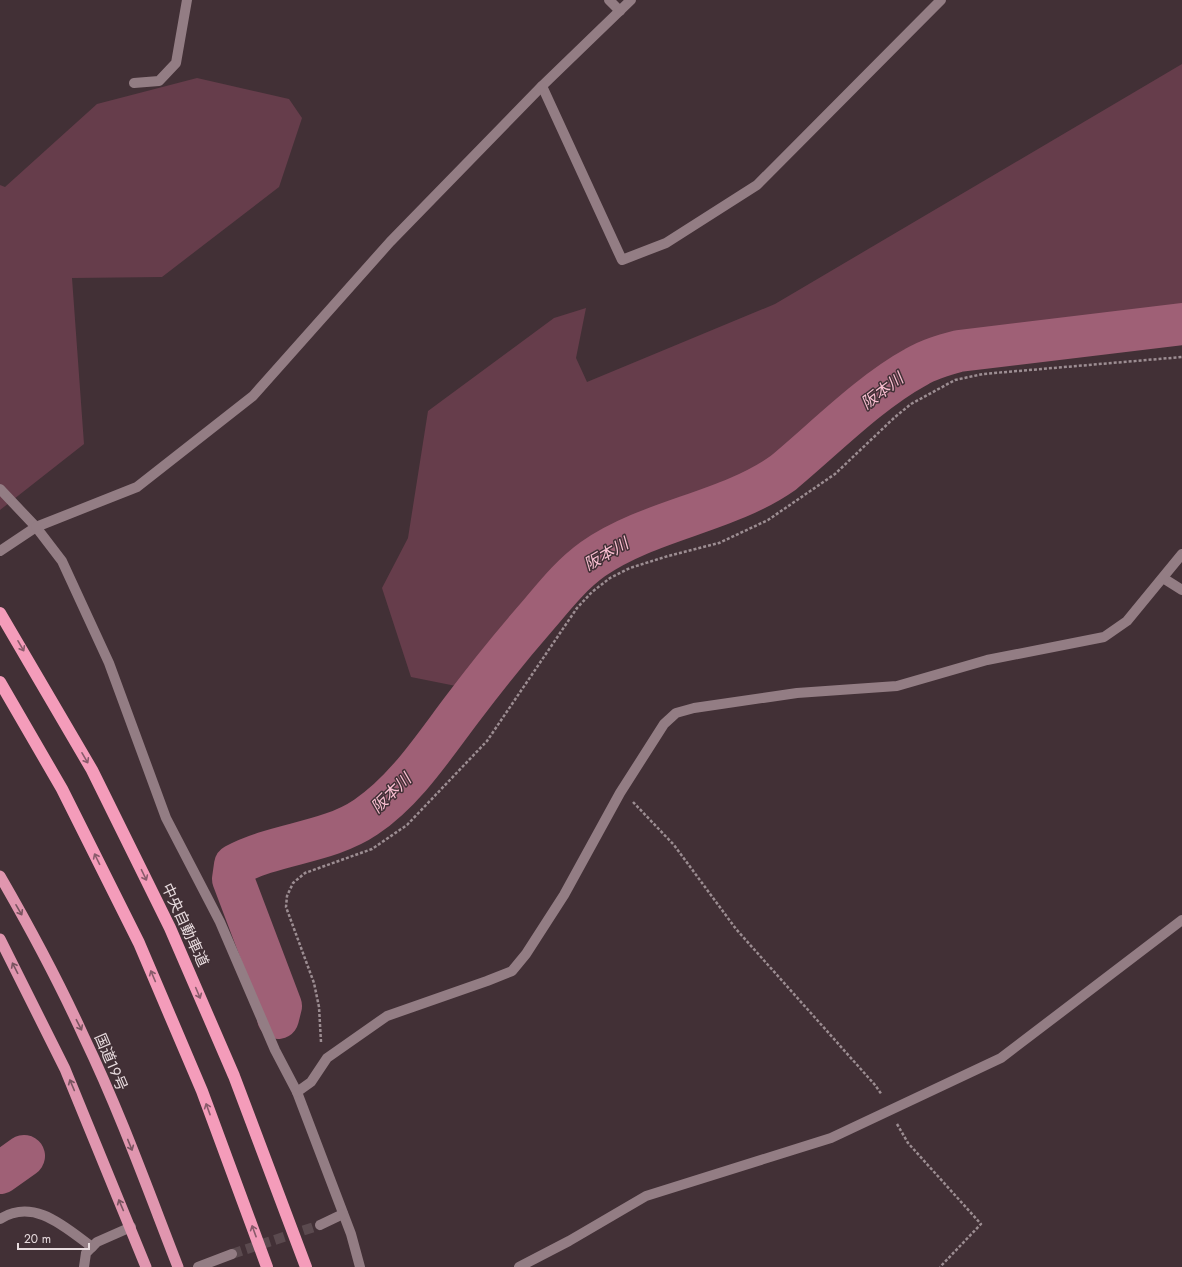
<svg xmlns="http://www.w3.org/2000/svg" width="1182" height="1267" viewBox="0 0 1182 1267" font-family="Jost,'Noto Sans JP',sans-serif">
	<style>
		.green { fill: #663d4b }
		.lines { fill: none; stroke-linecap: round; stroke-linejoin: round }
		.river { stroke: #9f6076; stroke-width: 42 }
		.minor-tunnel { stroke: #5b4a4f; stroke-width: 10; stroke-dasharray: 10 5; stroke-linecap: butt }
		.path { stroke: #9c8d92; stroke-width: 2.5; stroke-dasharray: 3 2; stroke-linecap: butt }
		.minor { stroke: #937d84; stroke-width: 10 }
		.tertiary { stroke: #937d84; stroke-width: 10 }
		.trunk { stroke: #e096af; stroke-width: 11 }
		.motorway { stroke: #f49cba; stroke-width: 12 }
		.oneway { stroke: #895b6b }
		.oneway2 { stroke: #795460 }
		.labels { text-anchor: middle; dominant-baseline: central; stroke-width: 3; stroke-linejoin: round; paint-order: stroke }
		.street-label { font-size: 15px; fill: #e8dcdf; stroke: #423036 }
		.water-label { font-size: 16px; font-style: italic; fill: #f9bfd1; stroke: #423036 }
	</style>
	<rect width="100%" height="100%" fill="#423036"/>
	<!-- green -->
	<g class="green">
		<path d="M1182,64v255l-226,24 -43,13 -31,20 -108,93 -54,26 -109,39 -49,32 -101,121 -50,-10 -29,-89 26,-50 20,-127 126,-93 32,-10 -10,50 11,24 188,-78z"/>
		<path d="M197,78l92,21 13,19 -23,69 -117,90 -90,1 12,166 -84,66v-325l5,2 92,-83z"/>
	</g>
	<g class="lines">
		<!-- river -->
		<g class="river">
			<path d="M278,1018l3,-12 -48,-127 2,-14c41,-22 93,-22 131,-48 40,-27 68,-71 97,-109 24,-32 50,-64 77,-95 16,-19 32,-39 53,-54 58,-40 133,-46 190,-86 41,-34 87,-81 133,-106 13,-8 28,-12 43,-16l223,-27"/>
			<path d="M0,1173l24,-17"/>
		</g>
		<!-- minor-tunnel -->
		<path class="minor-tunnel" d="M232,1254l88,-29"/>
		<!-- path -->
		<g class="path">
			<path d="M633,802l41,43 62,84 139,156 7,10"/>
			<path d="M321,1042l-2,-35 -5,-24 -28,-76 1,-11 6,-13 12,-10 67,-24 35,-24 80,-84 90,-133 15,-16 18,-14 20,-10 38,-12 51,-13 49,-23 67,-46 60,-57 16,-13 44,-24 28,-6 199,-17"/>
			<path d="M897,1124l11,19 73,81 -41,43"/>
		</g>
		<!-- minor -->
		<g class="minor">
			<path d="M609,0l11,11"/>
			<path d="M134,83l25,-2 17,-18 11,-63"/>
			<path d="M542,86l80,174 44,-17 91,-58 184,-185"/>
			<path d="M0,489l36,38 26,34 47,102 57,155 54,104 55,128 22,42 54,142 9,33"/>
			<path d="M0,551l36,-24"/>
			<path d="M1163,578l19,12"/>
			<path d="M297,1092l14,-10 16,-24 60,-42 100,-35 25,-10 14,-17 38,-59 56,-102 44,-69 12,-11 18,-5 103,-15 100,-7 90,-26 117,-23 23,-16 55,-67"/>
			<path d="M0,1219c34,-22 66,9 92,28"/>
			<path d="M320,1225l23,-11"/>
			<path d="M84,1267l2,-14 11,-11 34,-15"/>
			<path d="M198,1267l34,-13"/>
			<path d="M519,1267l50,-26 77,-45 185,-58 170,-80 181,-138"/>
		</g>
		<!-- tertiary -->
		<path class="tertiary" d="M36,527l101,-40 116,-91 137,-154 152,-156 89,-86"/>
		<!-- trunk -->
		<g class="trunk">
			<path d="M0,876c30,52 59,106 84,161 36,75 64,153 94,230"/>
			<path d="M0,939l65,130 81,198"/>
		</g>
		<!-- motorway -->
		<g class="motorway">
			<path d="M0,613l92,157 78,158 64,148 72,191"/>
			<path d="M0,682l62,107 77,154 63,148 65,176"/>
		</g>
	</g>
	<!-- one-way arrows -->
	<defs><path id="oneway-shaft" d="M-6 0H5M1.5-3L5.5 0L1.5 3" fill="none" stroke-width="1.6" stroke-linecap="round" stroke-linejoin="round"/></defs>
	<g class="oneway">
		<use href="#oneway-shaft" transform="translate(21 646) rotate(60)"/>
		<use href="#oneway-shaft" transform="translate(85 758) rotate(60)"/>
		<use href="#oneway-shaft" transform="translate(97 859) rotate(-116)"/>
		<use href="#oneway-shaft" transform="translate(144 875) rotate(64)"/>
		<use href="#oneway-shaft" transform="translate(153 976) rotate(-113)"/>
		<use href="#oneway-shaft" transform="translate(198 993) rotate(67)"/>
		<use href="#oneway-shaft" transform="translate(208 1109) rotate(-110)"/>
		<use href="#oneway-shaft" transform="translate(254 1231) rotate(-110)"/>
	</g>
	<g class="oneway2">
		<use href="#oneway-shaft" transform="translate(19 910) rotate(60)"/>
		<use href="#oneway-shaft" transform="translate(15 968) rotate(-117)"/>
		<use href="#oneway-shaft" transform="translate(79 1025) rotate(63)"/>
		<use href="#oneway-shaft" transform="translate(72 1085) rotate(-113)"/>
		<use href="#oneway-shaft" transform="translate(130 1145) rotate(68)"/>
		<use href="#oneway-shaft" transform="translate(121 1205) rotate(-113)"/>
	</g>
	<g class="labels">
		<!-- street labels -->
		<g class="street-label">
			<text transform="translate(185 925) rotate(65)">中央自動車道</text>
			<text transform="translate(111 1062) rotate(67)">国道19号</text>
		</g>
		<!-- water labels -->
		<g class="water-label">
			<text transform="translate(882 391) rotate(-37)">阪本川</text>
			<text transform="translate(606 554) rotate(-30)">阪本川</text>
			<text transform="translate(391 793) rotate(-44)">阪本川</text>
		</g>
	</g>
	<!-- scale -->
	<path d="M18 1243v6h71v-6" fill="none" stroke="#e8dcdf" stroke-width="2"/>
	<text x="24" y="1243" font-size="12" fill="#e8dcdf" stroke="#423036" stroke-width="3" paint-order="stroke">20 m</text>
</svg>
